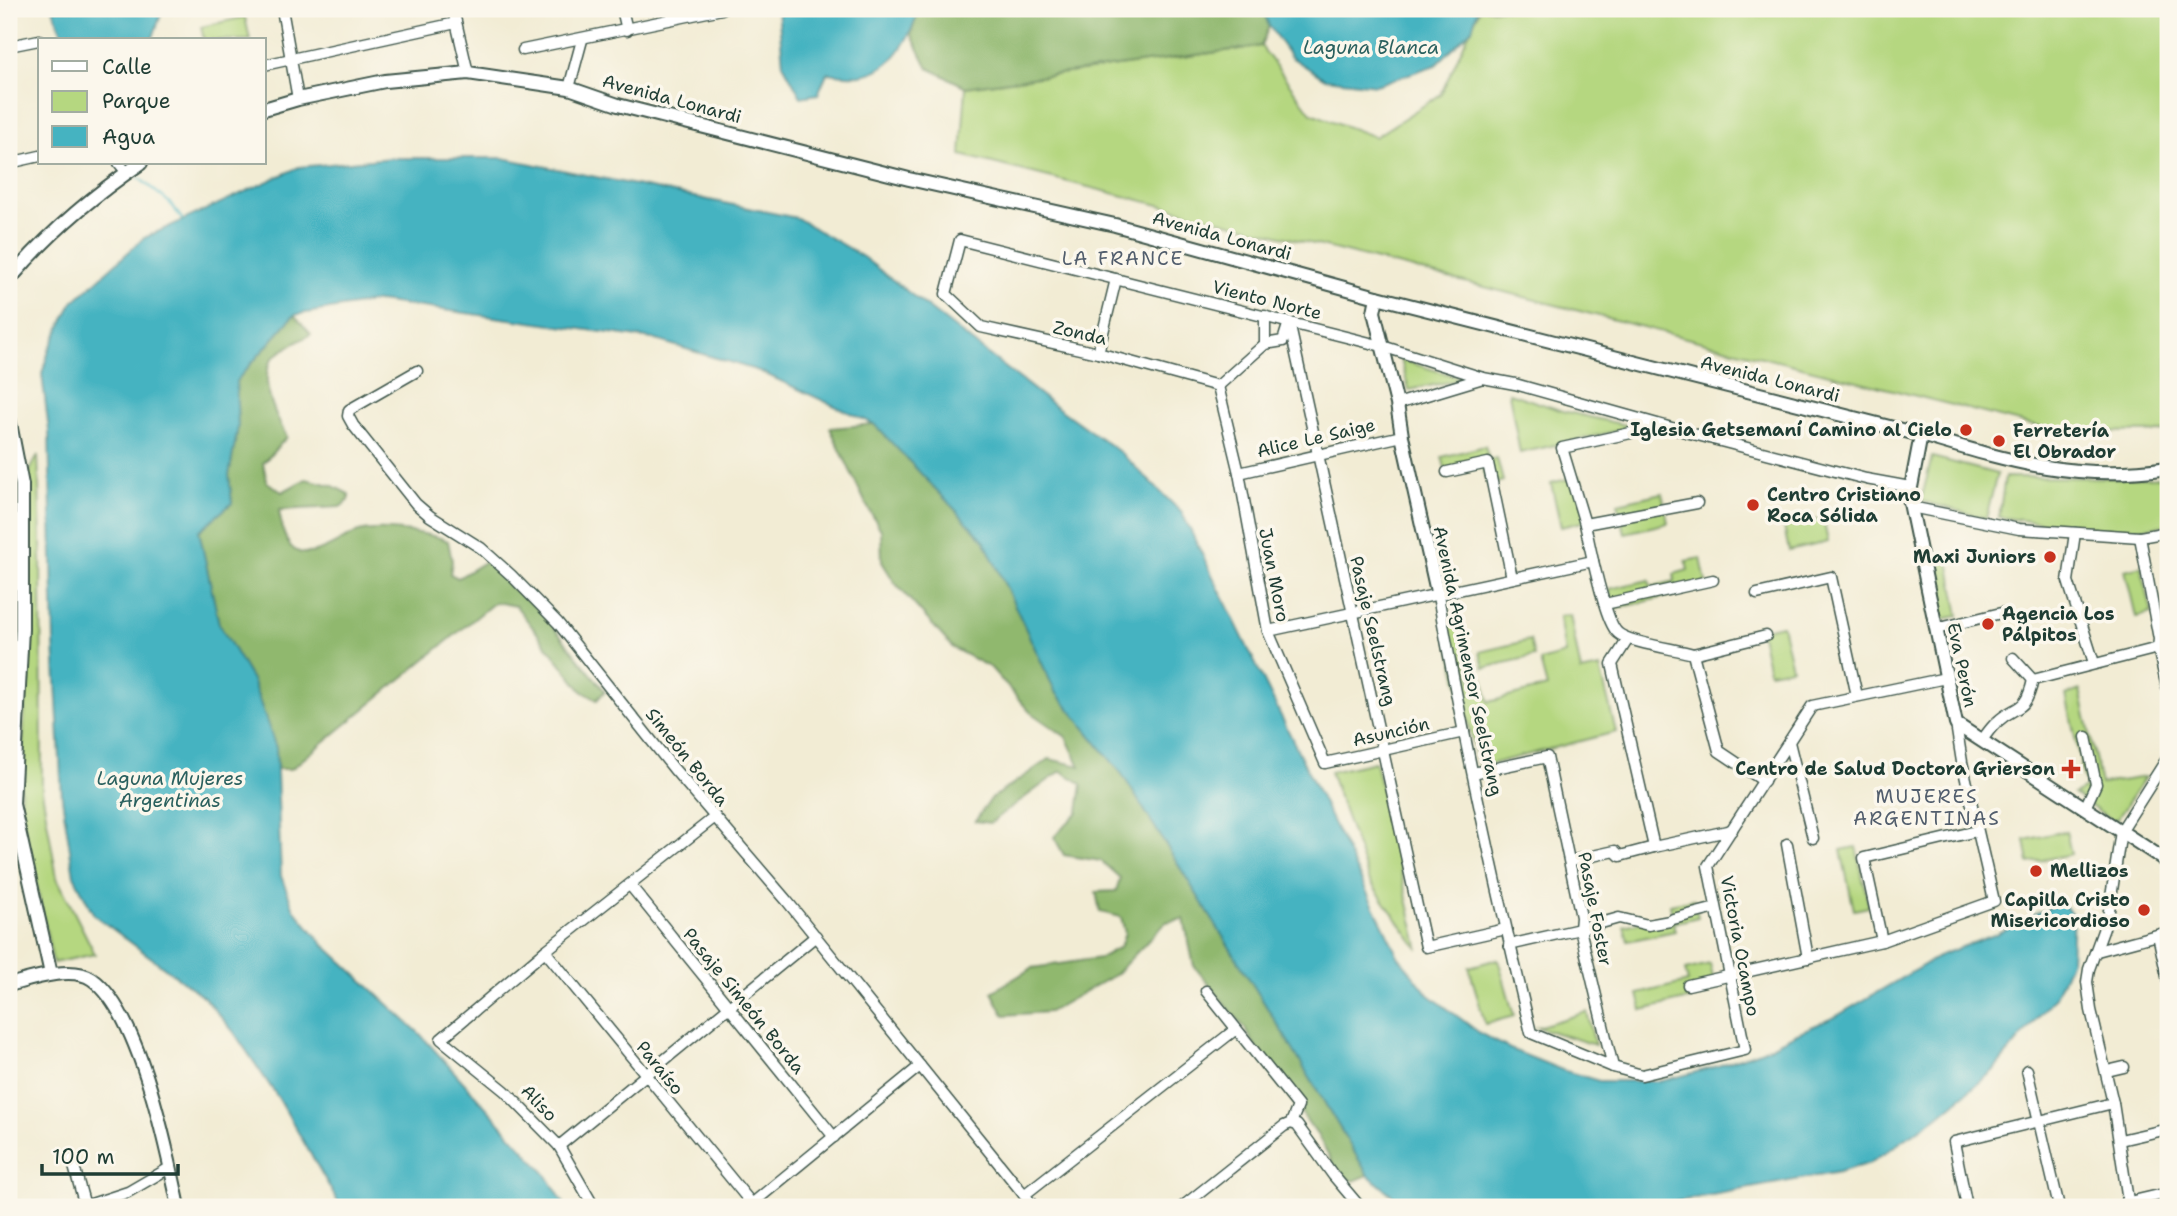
<svg xmlns="http://www.w3.org/2000/svg" width="2177" height="1216" viewBox="0 0 2177 1216" font-family="'Shantell Sans',sans-serif">
	<style>
		.green { fill: #b5d780; stroke: #6a8a5a; stroke-width: 2 }
		.forest { fill: #90b86e; stroke: #587a51; stroke-width: 2 }
		.water { fill: #45b3c1; stroke: #32787a; stroke-width: 2 }
		.lines { fill: none; stroke-linecap: round; stroke-linejoin: round }
		.stream { stroke: #45b3c1; stroke-width: 2.5 }
		.minor-casing { stroke: #3f574c; stroke-width: 13 }
		.tertiary-casing { stroke: #3f574c; stroke-width: 16 }
		.minor { stroke: #fff; stroke-width: 10 }
		.tertiary { stroke: #fff; stroke-width: 12 }
		.poi-dot { fill: #c8321e; stroke: #fbf7ec; stroke-width: 2.5 }
		.labels { text-anchor: middle; dominant-baseline: central; stroke-width: 7; stroke-linejoin: round; paint-order: stroke }
		.street-label { font-size: 18px; fill: #1f3d34; stroke: #fbf7ec }
		.poi-label { font-size: 18px; font-weight: bold; fill: #1f3d34; stroke: #fbf7ec; text-anchor: end }
		.water-label { font-size: 19px; font-style: italic; fill: #2a605e; stroke: #fbf7ec }
		.neighbourhood-label { font-size: 19px; letter-spacing: 2px; fill: #525e6d; stroke: #fbf7ec }
	</style>
	<rect width="100%" height="100%" fill="#fbf7ec"/>
	<filter id="ink" filterUnits="userSpaceOnUse"><feTurbulence type="fractalNoise" baseFrequency=".0143" numOctaves="2"/><feDisplacementMap in="SourceGraphic" scale="14" xChannelSelector="R" yChannelSelector="G"/><feConvolveMatrix kernelMatrix="1 2 1 2 8 2 1 2 1" color-interpolation-filters="sRGB"/></filter>
	<filter id="wash" filterUnits="userSpaceOnUse"><feTurbulence type="fractalNoise" baseFrequency=".00686" numOctaves="4" result="noise"/><feDisplacementMap in="SourceGraphic" scale="28" xChannelSelector="R" yChannelSelector="G"/><feGaussianBlur stdDeviation="1.57" result="paint"/><feColorMatrix in="noise" values="0 0 0 0 0 0 0 0 0 0 0 0 0 0 0 0 0 1.4 0 .05"/><feComposite in="paint" operator="in"/></filter>
	<g filter="url(#wash)">
		<rect width="100%" height="100%" fill="#f2ecd4"/>
		<!-- green -->
		<g class="green">
			<path d="M1480,9h688v423l-113,-1 -1094,-276 5,-68 295,-41 50,67 64,24 66,-43z"/>
			<path d="M245,17l5,23h-46l-3,-13z"/>
			<path d="M1401,360l63,19 -55,11z"/>
			<path d="M1509,393l54,18 71,16 -114,26z"/>
			<path d="M1485,446l4,14 8,-2 6,23 -15,4 -7,-24 -35,10 -4,-14z"/>
			<path d="M38,455l3,87 1,249 15,87 38,76 -42,9 -33,-157 7,-143 2,-190z"/>
			<path d="M1932,457l65,17 -11,44 -65,-17z"/>
			<path d="M1580,476l10,44 -29,7 -10,-44z"/>
			<path d="M2168,476v49c-58,10 -111,0 -169,-8l6,-40 143,1z"/>
			<path d="M1662,493l6,30 -43,10 -7,-30z"/>
			<path d="M1823,518l5,24 -39,9 -5,-24z"/>
			<path d="M1701,558l6,29 -93,22 -5,-20 40,-9 2,7 24,-6 -1,-7 14,-4 -2,-9z"/>
			<path d="M1949,560l10,56 -23,4 -10,-56z"/>
			<path d="M2141,566l11,47 -16,4 -11,-47z"/>
			<path d="M1570,615l11,57 19,-4 16,64 -137,35 -36,-148 13,-3 16,65 11,-2 6,23 58,-15 -7,-26 25,-7 -6,-38z"/>
			<path d="M1782,625l10,43 -23,4 -9,-42z"/>
			<path d="M1530,640l4,16 -50,12 -4,-16z"/>
			<path d="M2080,690l21,94 44,-7 -27,41 -6,3 -38,-27 12,-6 -20,-93z"/>
			<path d="M1375,762l44,188 -50,-70 -39,-108z"/>
			<path d="M2066,831l5,23 -42,9 -4,-23z"/>
			<path d="M1856,847l13,60 -15,3 -13,-60z"/>
			<path d="M1694,899l4,18 -25,6 2,8 -47,10 -4,-15 48,-11 -2,-11z"/>
			<path d="M1498,959l16,57 -29,8 -16,-57z"/>
			<path d="M1710,964l4,19 -26,6 2,10 -48,11 -4,-16 50,-12 -3,-12z"/>
			<path d="M1587,1012l8,33 -58,-18z"/>
		</g>
		<!-- forest -->
		<g class="forest">
			<path d="M919,9h344l6,17 -8,20 -295,41 -38,-19 -17,-34z"/>
			<path d="M294,315l17,19c-9,6 -31,16 -38,24 -16,21 3,59 14,79l-24,26 4,19 15,10 24,-13 25,6 18,9v6l-9,7 -61,3c2,13 5,37 20,42 18,6 41,-13 57,-19 20,-7 72,-1 92,8l4,20 -2,13 8,4 28,-17 24,26 29,22 66,82 -8,9 -15,-9 -66,-85 -21,-4 -204,167h-14l-1,-21 -24,-68 -33,-56 -20,-93 33,-28 -3,-28 9,-48 -2,-46z"/>
			<path d="M874,424l110,116 71,151 67,83 164,264 82,137 -14,6 -14,-5 -22,-40 -48,-66 -26,-43 -50,-61 -10,-47 -18,3 -50,52 -67,38 -45,3 -12,-23 40,-24 68,-10 20,-11 5,-14 -4,-16 -21,-5 -4,-20 20,-1 4,-13 -19,-17 -37,-6 -10,-18 24,-25 4,-28 -21,-13 -71,52 -15,-2 16,-22 58,-40 31,7 -14,-29 -36,-25 -39,-44 -38,-20 -58,-65 -13,-21 -1,-32 -14,-24 -37,-78z"/>
		</g>
		<!-- water -->
		<g class="water">
			<path d="M53,9h110l-11,31h-87z"/>
			<path d="M778,9h141c-9,29 -25,62 -59,66 -10,1 -23,-1 -33,-2l-9,21 -17,3 -18,-33z"/>
			<path d="M1263,9h215l-6,20 -36,36 -60,20 -51,-6 -34,-22 -22,-31z"/>
			<path d="M391,158h112l294,60 66,39 184,143 74,53 61,60 216,443 30,38 53,40 29,15 52,21 37,11h63l50,-13 51,-18 32,-16 40,-17 106,-62 53,-20 66,-33 13,13 -2,45 -16,37 -62,74 -57,47 -66,45 -31,9 -177,32 -75,3h-164l-26,-8 -29,-24 -82,-137 -164,-264 -67,-83 -71,-151 -110,-116 -115,-53 -106,-32 -275,-38 -84,14 -58,66 2,46 -9,48 3,28 -33,28 20,93 33,56 24,68 5,128 13,33 28,34 98,91 126,140 20,33h-225l-62,-108 -46,-68 -29,-34 -110,-82 -20,-39 -12,-78 -8,-155 -5,-212 -7,-57 7,-24 23,-47 72,-65 155,-71z"/>
		</g>
		<g class="lines">
			<!-- stream -->
			<path class="stream" d="M139,178l31,25 12,16"/>
		</g>
	</g>
	<g filter="url(#ink)">
		<g class="lines">
			<defs>
				<g id="minor">
					<path d="M282,9l16,90"/>
					<path d="M453,9l15,64"/>
					<path d="M622,9l5,21"/>
					<path d="M9,46l30,-6"/>
					<path d="M523,50l199,-41"/>
					<path d="M264,65l192,-42"/>
					<path d="M569,88l13,-48"/>
					<path d="M9,163l31,-7"/>
					<path d="M119,163l8,10"/>
					<path d="M1265,316v28"/>
					<path d="M1289,322l137,625 80,-18"/>
					<path d="M1098,353l18,-74"/>
					<path d="M417,371l-68,39 -1,6 5,9 63,79 14,12 51,32 30,27 47,48 116,146 113,132 247,306"/>
					<path d="M1218,386l-120,-33 -117,-26 -35,-33 14,-54 422,106 101,32"/>
					<path d="M1218,386l21,87 29,158 57,132 139,-31"/>
					<path d="M1218,386l47,-42 18,-3 6,-19"/>
					<path d="M1397,404l86,-26 32,6 171,48 180,47 44,8"/>
					<path d="M1447,472l41,-9 24,115"/>
					<path d="M1239,473l163,-37"/>
					<path d="M1911,507l108,22 121,8 28,-5"/>
					<path d="M1585,524l112,-21"/>
					<path d="M2075,533l-7,48 26,82"/>
					<path d="M2140,537l19,102 -1,9"/>
					<path d="M1593,561l-8,-37 -23,-76 101,-22"/>
					<path d="M1757,594l74,-17 26,119"/>
					<path d="M1438,596c26,146 58,292 93,437l82,34 29,8 103,-25 -37,-184 104,-160 134,-28"/>
					<path d="M1605,604l108,-24"/>
					<path d="M1936,629l65,-16"/>
					<path d="M1268,631l325,-70c4,15 14,63 25,72 11,10 58,16 75,21l26,97 45,30"/>
					<path d="M1628,639l-16,25 42,183 78,-17"/>
					<path d="M9,644l13,3"/>
					<path d="M1693,654l73,-18"/>
					<path d="M2013,658l20,22"/>
					<path d="M1982,740c4,-5 9,-13 15,-18 20,-19 28,-7 36,-42l125,-32 10,44"/>
					<path d="M1789,742l24,96"/>
					<path d="M1473,773l74,-16 34,160 -1,12 33,138"/>
					<path d="M2085,808l11,-24 -10,-47"/>
					<path d="M1787,844l21,114"/>
					<path d="M1570,861l45,-10 5,5 34,-9"/>
					<path d="M630,885l204,252"/>
					<path d="M1673,919l43,-11"/>
					<path d="M2158,935l10,46"/>
					<path d="M1882,941l-18,-83 113,-27"/>
					<path d="M1509,945l71,-16 39,-11 29,7 22,-4"/>
					<path d="M545,951l207,253"/>
					<path d="M2097,951l71,-19"/>
					<path d="M1688,985l194,-44 112,-40 -32,-139 -6,-38"/>
					<path d="M1206,991l92,115 -7,17"/>
					<path d="M2027,1070l32,137"/>
					<path d="M2107,1071l17,-4"/>
					<path d="M2120,1140l48,-11"/>
					<path d="M559,1146l257,-210"/>
					<path d="M72,1159l13,47 43,-14 43,-25"/>
					<path d="M1024,1195l212,-166"/>
					<path d="M594,1207l-35,-61 -54,-55 -64,-52 104,-88 170,-134"/>
					<path d="M748,1207l172,-141"/>
					<path d="M1182,1207l102,-81 7,-3 6,2 36,50 27,32"/>
					<path d="M1967,1207l-13,-65 159,-39"/>
					<path d="M2119,1207l10,-5 30,-7"/>
					<path d="M2129,1207l-16,-104 -22,-93 -4,-28 2,-13 19,-52 13,-86 47,-74"/>
				</g>
				<g id="tertiary">
					<path d="M264,109l34,-10 87,-18 83,-8 101,15 49,17 291,74 206,46 262,72 544,138c88,26 154,47 247,33"/>
					<path d="M9,280c38,-45 83,-84 132,-117"/>
					<path d="M1377,297l-3,15 23,92 5,32 36,160"/>
					<path d="M9,418l13,67v144l-9,175 38,170"/>
					<path d="M1921,435l-12,63 47,226 212,138"/>
					<path d="M9,985c22,-6 63,-20 83,-6 48,34 75,172 87,228"/>
				</g>
			</defs>
			<!-- minor casing -->
			<use href="#minor" class="minor-casing"/>
			<!-- tertiary casing -->
			<use href="#tertiary" class="tertiary-casing"/>
			<!-- minor -->
			<use href="#minor" class="minor"/>
			<!-- tertiary -->
			<use href="#tertiary" class="tertiary"/>
		</g>
	</g>
	<!-- markers -->
	<g class="poi-dot">
		<circle cx="1966" cy="430" r="7"/>
		<circle cx="1999" cy="441" r="7"/>
		<circle cx="1753" cy="505" r="7"/>
		<circle cx="2050" cy="557" r="7"/>
		<circle cx="1988" cy="624" r="7"/>
		<path d="M2067.5 758.5h7v7h7v7h-7v7h-7v-7h-7v-7h7z"/>
		<circle cx="2036" cy="871" r="7"/>
		<circle cx="2144" cy="910" r="7"/>
	</g>
	<g class="labels">
		<!-- street labels -->
		<g class="street-label">
			<text transform="translate(672 99) rotate(15)">Avenida Lonardi</text>
			<text transform="translate(1222 236) rotate(15)">Avenida Lonardi</text>
			<text transform="translate(1267 300) rotate(14)">Viento Norte</text>
			<text transform="translate(1080 333) rotate(13)">Zonda</text>
			<text transform="translate(1770 379) rotate(14)">Avenida Lonardi</text>
			<text transform="translate(1316 438) rotate(-13)">Alice Le Saige</text>
			<text transform="translate(1274 575) rotate(79)">Juan Moro</text>
			<text transform="translate(1373 631) rotate(77)">Pasaje Seelstrang</text>
			<text transform="translate(1468 661) rotate(78)">Avenida Agrimensor Seelstrang</text>
			<text transform="translate(1962 665) rotate(78)">Eva Perón</text>
			<text transform="translate(1391 732) rotate(-13)">Asunción</text>
			<text transform="translate(687 757) rotate(51)">Simeón Borda</text>
			<text transform="translate(1595 909) rotate(79)">Pasaje Foster</text>
			<text transform="translate(1740 946) rotate(79)">Victoria Ocampo</text>
			<text transform="translate(744 1001) rotate(51)">Pasaje Simeón Borda</text>
			<text transform="translate(660 1068) rotate(51)">Paraíso</text>
			<text transform="translate(539 1103) rotate(46)">Aliso</text>
		</g>
		<!-- poi labels -->
		<g class="poi-label">
			<text x="1952" y="430">Iglesia Getsemaní Camino al Cielo</text>
			<text x="2013" y="431" text-anchor="start">Ferretería<tspan x="2013" dy="21">El Obrador</tspan></text>
			<text x="1767" y="495" text-anchor="start">Centro Cristiano<tspan x="1767" dy="21">Roca Sólida</tspan></text>
			<text x="2036" y="557">Maxi Juniors</text>
			<text x="2002" y="614" text-anchor="start">Agencia Los<tspan x="2002" dy="21">Pálpitos</tspan></text>
			<text x="2055" y="769">Centro de Salud Doctora Grierson</text>
			<text x="2050" y="871" text-anchor="start">Mellizos</text>
			<text x="2130" y="900">Capilla Cristo<tspan x="2130" dy="21">Misericordioso</tspan></text>
		</g>
		<!-- water labels -->
		<g class="water-label">
			<text x="1371" y="47">Laguna Blanca</text>
			<text x="170" y="778">Laguna Mujeres<tspan x="170" dy="22">Argentinas</tspan></text>
		</g>
		<!-- neighbourhood labels -->
		<g class="neighbourhood-label">
			<text x="1123" y="258">LA FRANCE</text>
			<text x="1927" y="796">MUJERES<tspan x="1927" dy="22">ARGENTINAS</tspan></text>
		</g>
	</g>
	<!-- margin -->
	<rect width="2177" height="1216" fill="none" stroke="#fbf7ec" stroke-width="35"/>
	<!-- legend -->
	<rect x="38" y="38" width="228" height="126" fill="#fbf7ec" stroke="#a3ada2" stroke-width="2"/>
	<rect x="52" y="61" width="35" height="10" fill="#ffffff" stroke="#a3ada2" stroke-width="2"/>
	<text x="102" y="74" font-size="21" fill="#1f3d34">Calle</text>
	<rect x="52" y="91" width="35" height="21" fill="#b5d780" stroke="#a3ada2" stroke-width="2"/>
	<text x="102" y="108" font-size="21" fill="#1f3d34">Parque</text>
	<rect x="52" y="126" width="35" height="21" fill="#45b3c1" stroke="#a3ada2" stroke-width="2"/>
	<text x="102" y="144" font-size="21" fill="#1f3d34">Agua</text>
	<!-- scale -->
	<path d="M42 1164v10h136v-10" fill="none" stroke="#1f3d34" stroke-width="3.5"/>
	<text x="52" y="1164" font-size="21" fill="#1f3d34" stroke="#fbf7ec" stroke-width="5" paint-order="stroke">100 m</text>
</svg>
